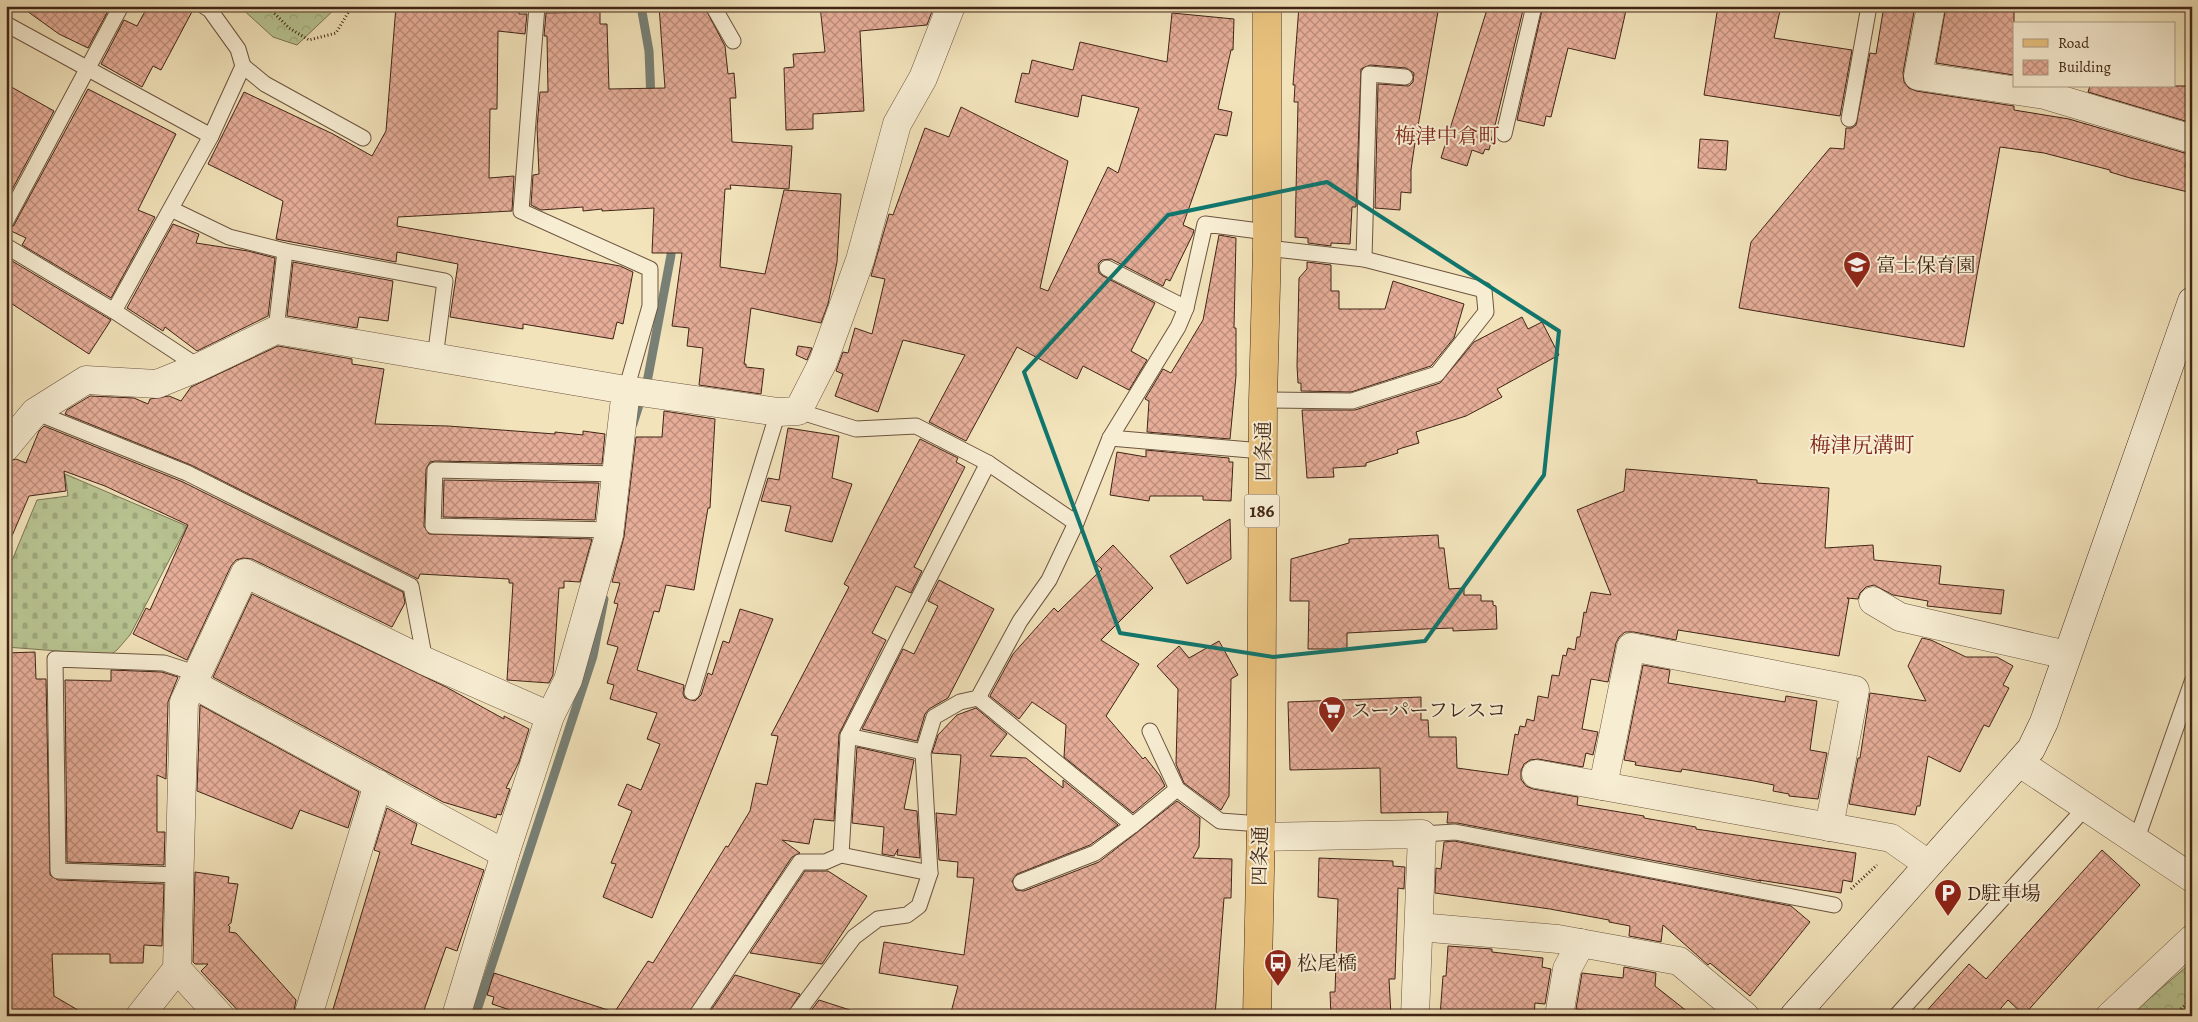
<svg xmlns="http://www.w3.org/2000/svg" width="2198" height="1022" viewBox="0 0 2198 1022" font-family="Alegreya,'Noto Serif JP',serif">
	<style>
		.forest { fill: url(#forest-crowns); stroke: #7c7454 }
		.cemetery { fill: url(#cemetery-stones); stroke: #7c7454 }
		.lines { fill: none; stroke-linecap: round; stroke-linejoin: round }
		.stream { stroke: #788076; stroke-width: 9 }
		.building { fill: url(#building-cross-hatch); stroke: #412516 }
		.lane-casing { stroke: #6d543f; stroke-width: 17 }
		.street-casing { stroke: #6d543f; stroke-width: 29 }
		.secondary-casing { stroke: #412516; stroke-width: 29 }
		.primary-casing { stroke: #412516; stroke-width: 29 }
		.path { stroke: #412516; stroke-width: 3; stroke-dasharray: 1 2.5; stroke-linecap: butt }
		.lane { stroke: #f7edd3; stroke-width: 15 }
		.street { stroke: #f7edd3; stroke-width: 28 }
		.secondary { stroke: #f7edd3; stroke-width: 28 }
		.primary { stroke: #e9c27e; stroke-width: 28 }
		.marked { fill: none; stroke: #0f766e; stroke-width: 4; stroke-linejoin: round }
		.labels { text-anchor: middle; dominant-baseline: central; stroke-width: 4; stroke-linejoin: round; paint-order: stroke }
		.shield { fill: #f7edd3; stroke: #78614f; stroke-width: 1 }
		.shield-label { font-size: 19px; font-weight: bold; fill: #412516 }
		.poi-label { font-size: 20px; fill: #412516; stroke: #f7edd3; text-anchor: start }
		.street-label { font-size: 20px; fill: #412516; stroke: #f7edd3 }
		.neighbourhood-label { font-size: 21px; fill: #7a1f14; stroke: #f7edd3 }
	</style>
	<defs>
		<pattern id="forest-crowns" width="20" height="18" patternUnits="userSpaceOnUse" patternTransform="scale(1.25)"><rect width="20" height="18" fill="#b8c492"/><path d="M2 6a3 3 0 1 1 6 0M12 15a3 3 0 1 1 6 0" fill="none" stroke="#9fa87d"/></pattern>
		<pattern id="cemetery-stones" width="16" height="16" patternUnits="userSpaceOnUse" patternTransform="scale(1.25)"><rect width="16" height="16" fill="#b8c492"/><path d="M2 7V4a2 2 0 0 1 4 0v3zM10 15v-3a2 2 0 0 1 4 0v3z" fill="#9fa87d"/></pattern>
		<pattern id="building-cross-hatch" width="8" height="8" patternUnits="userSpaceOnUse" patternTransform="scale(1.25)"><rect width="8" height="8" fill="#e6ae99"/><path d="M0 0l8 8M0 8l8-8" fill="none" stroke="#bc8d7c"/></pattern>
	</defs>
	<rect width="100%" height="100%" fill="#f2e3bb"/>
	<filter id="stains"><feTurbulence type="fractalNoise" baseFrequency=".004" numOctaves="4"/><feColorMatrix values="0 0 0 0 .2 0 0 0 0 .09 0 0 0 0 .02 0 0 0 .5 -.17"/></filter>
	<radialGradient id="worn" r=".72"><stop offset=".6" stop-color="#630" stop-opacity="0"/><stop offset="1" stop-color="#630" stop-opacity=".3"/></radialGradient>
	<!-- forest -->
	<g class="forest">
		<path d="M239,6h99l-41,39 -24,-8z"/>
		<path d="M2192,961v55h-63l57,-49z"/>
	</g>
	<!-- cemetery -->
	<path class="cemetery" d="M65,474l122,52 -57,109 -13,15 -7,5 -104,-8v-72l31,-75 31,-4z"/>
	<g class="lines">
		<!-- stream -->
		<g class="stream">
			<path d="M641,6l8,45 2,49"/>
			<path d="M633,424l15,-47 23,-122 1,-14"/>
			<path d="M475,1016l118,-360 11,-57"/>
		</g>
	</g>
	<!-- building -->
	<g class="building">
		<path d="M20,6h78l10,5 -20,37 -29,-14z"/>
		<path d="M148,6h47l-34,64 -8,-4 -11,21 -41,-23 23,-44 13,6z"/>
		<path d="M396,6h123v8h8l-2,20 -27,-3 -1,78h-7l-1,69 25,-2 -2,35 -114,6 -1,9 223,40 13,6 -10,52 -6,-2 -4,17 -90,-15v5l-73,-12 8,-53 -61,-12 -1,10 -120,-23 7,-38 -75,-37 36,-72 89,42 39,22 14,-25z"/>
		<path d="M659,6h45l21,40 3,28 6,-1 2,25h-6l2,44 60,4 -3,43 -59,-4 1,4h-6l-5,78 45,7 19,-84 57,4 -4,68 -9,42 -7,19 -70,-15 -7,56h2v3l18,2 -3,25 -62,-9 4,-37 -16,-2 2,-18 -17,-2 10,-73h-30l2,-45 -52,3v-2l-19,2v-4l-42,3 -10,-5 2,-30 6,-1 -2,-47 3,-35h8l-1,-56h-3l2,-23 54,-1v12h7l2,65 56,-1z"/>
		<path d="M820,6h114l-7,19 -67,6 4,80 -51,3v15l-27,1 -2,-62 10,-1 -1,-13 32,-2z"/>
		<path d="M1299,6h140l-25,143 -3,21v23l-10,-1 -1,18 -25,-2 3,-124 31,2 4,-4 1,-9 -8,-5 -36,-3 -9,4 -5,138h-4l-2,37 -19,-1v3l-23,-3v-5l-13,-1 3,-135h-4l1,-17h-2z"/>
		<path d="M1488,6h36l-35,144 -4,-1 -2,5 -11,-4 -5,16 -26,-8z"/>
		<path d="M1543,6h84l-12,53 -47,-11 -17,69 -5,-1 -2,10 -27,-6z"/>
		<path d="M1718,6h63l-7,32 78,12 -12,66 -136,-21z"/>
		<path d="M1884,6h31l-12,67 1,9 5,6 7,3 98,15v4l55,9 119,35 -3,13 7,2 -4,23 -58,-14 -20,-6v-2l-66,-17 -44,-6 -36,200 -225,-39 12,-66 79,-94 14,1 2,-21h6l4,-3 14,-72 6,1z"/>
		<path d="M1946,6h68v69l-78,-12z"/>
		<path d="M1172,13l62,6 -1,31h-2l-13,59 14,3 -5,24 -12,-2 -32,91 11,5 -1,4 -23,47 -4,-2 -3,7 -52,-27 -9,1 -4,4 1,9 4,3 52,27 -24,48 16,9 -18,30 -46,-24 -6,13 -60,-32 -51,94 -37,-19 36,-67 -62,-15 -25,72 -43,-16 8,-22 -7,-3 7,-19 5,1 7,-25 17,6 13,-55 -14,-3 18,-62 4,1 32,-87 24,9 12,-30 107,54 -28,127 8,3 60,-124 10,6 21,-65 -57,-13 -4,22 -63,-15 7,-29 7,1 3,-14 41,10 7,-28 87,20z"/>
		<path d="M6,84l48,27 -48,90z"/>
		<path d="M2090,86h102v37l-104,-31z"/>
		<path d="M88,89l88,45 -38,76 17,7 -44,81 -89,-53 4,-7 -17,-8 5,-5z"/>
		<path d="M1700,139l28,2 -2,29 -28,-2z"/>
		<path d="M173,224l26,10 -3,9 52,8 27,7 -7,58 -71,35 -32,-24 -2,4 -36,-23z"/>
		<path d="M1219,235l17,3 -2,90h2v48l-6,63 -83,-7 2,-31 -4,-2 18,-30 8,4 32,-53z"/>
		<path d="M12,261l99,59 -22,34 -83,-54v-30z"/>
		<path d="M293,262l100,19 -5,40 -29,-4 -2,11 -70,-12z"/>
		<path d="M1307,262l24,3v26h8v18h46l8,-28 71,23 -10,34 -23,28 -80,26 -50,-1v-8h-3l-1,-17 2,-88 8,-9z"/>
		<path d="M1522,317l6,12 14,-7 17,33 -62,34 5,8 -36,19 -50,16 3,11 -17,5 -5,2 1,3 -32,10v3l-33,2 1,9 -27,1 -5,-68h53l85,-27 34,-41z"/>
		<path d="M278,346l74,13v5l32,5 -9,55 73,2 107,8v-2l28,3v-4l22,3 -3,30 -167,-3 -5,1 -4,7 -2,57 5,8 163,5 -12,43 -16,-1v7h-5l-6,87 -4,8 -42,-3 6,-97h-4v-4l-89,-5 -2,5 -227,-114 -126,-51 2,-4 23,-14 44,2 14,6 2,-5 19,-3 12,5 10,-14z"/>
		<path d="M798,346l14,2 -5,12 -11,-5z"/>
		<path d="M664,411l51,8 -5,89h-2l-14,82 -28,-5 -7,27 -5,-1 -17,59 47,15 -1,9 2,4 10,3 6,-6 7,-22 4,2 11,-34 6,2 11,-34 33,10 -121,299 -49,-21 13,-33 -5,-1 21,-52 -14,-6 9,-21 14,6 19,-46 -13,-5 10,-26 -47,-14 4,-14 -7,-2 11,-36 -11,-3 11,-40 -4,-1 6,-20 -8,-1 12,-45 12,-100h26z"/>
		<path d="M44,426l139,56 220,110 2,11 -13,24 -140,-68 -9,-1 -7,2 -5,6 -44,94 -54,-26 13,-26 4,2 38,-85 -83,-39 -41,-15 2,20 -37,5 -23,54v-88l10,-3 10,4 13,-32z"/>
		<path d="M788,428l51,8 -7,42 20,6 -20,58 -47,-11 6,-25 -30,-5 7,-23 11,2z"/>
		<path d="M920,439l38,19 -2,4 9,5 -51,100 8,4 -11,22 -15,-7 -24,47 14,7 -47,94 -5,87 -20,-2 -5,25 -27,-4 18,13 -8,4 -105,159h-75l36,-55 5,2 73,-117 2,1 22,-36 6,-28 11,2 11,-49 -7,-1 78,-148 -5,-3z"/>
		<path d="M1146,450l83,8v4h4l-2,39 -28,-1v-4h-53l-1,5 -39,-6 7,-43 29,5z"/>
		<path d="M1626,469l131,11v3l72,5 -4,60 48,-3 1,15 67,6 -2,18 65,6 -3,24 -74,-8 1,-5 -35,-6 -19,-10 -8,2 -6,6 -2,6 -11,-1 2,1 -10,57 -161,-26 -2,10 -42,-8h-9l-6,5 -3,6 -8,39 -17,-3 -9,50 16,3 -5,23 -7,-2 -3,14 -45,-8 -8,1 -6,4 -3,7v8l5,7 7,3 45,8 -1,8 67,11v2l52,9v2l160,24 -4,29 -9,-2 -2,13 -82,-13 2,1 -304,-58h-10l1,-11 -67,1 -1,-45 -90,2 -2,-68 133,-5v23h7l1,17h27l1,31 51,7 7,-41 3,1 2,-9 5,1 2,-8 7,2 4,-25 10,2 4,-23 7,1 4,-21 3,1 2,-8 7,2 2,-13h3l4,-25 2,1 5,-21 20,3 -34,-85 47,-19z"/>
		<path d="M444,480l155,3 -4,37 -152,-3z"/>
		<path d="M1230,519l1,40 -44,25 -17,-28z"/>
		<path d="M1438,535l1,13h5l5,41 15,-1v7h17v6h12v4l3,1 1,23 -44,2v-3l-28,1 -78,4v16h-39l1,-48h-19l1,-42 58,-16v-4z"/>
		<path d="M1113,545l40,43 -52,52 38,24 -33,52 37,43 2,-2 15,19 5,10 -32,27 -69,-56 2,-32 -34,-23 -13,17 -29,-23 23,-42 41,-46 4,4 44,-43 -7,-6z"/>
		<path d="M939,580l55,29 -46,89 -19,11 -4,5 -8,27 -55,-12 41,-80 11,5 24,-48 -10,-5z"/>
		<path d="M252,594l194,93 58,32v-3l25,13 -10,33 -13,26 4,1 -9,26 -4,-1 -1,4 -53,-16 -230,-125z"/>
		<path d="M1922,638l9,2 35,17h31l16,9 -10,19 6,3 -20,39 -5,-2 -24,47 -32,-16 -8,50h-3l-2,9 -66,-11 9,-46h2l10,-65 56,8 -18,-35z"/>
		<path d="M1219,641l19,34 -7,4 -2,117 -8,14 -37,-27 -8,-19 2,-75 -21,-23 22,-20 10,12z"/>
		<path d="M35,652l1,27h10l4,196 8,5 106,4 -2,62 -18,-1 -1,18h-33v-9h-58l2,42 34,20h-82l3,-166 -3,-197z"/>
		<path d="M1643,665l27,5 -2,13 117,19 1,-6 31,5 -7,49 17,3 -9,46 -29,-3v-2l-16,-3 1,-6 -20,-4 -72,-12 -1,3 -46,-7 1,-3 -12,-2z"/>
		<path d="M111,670l51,2 16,5 -10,25 -2,77 -9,-4v57h8l-1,33 -97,-3 -2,-182 46,1z"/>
		<path d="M200,705l159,87 -11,36 -48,-18 -8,19 -95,-38z"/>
		<path d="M976,708l31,26 -17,22 36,2 37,30v-8l55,45 -28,20 -73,29 -5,7 4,9 8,1 75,-29 78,-61 23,17 -1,29 -6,11 39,1 -1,39h-7l-9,118h-265l8,-30 -79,-13 5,-31 80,13 10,-77 -17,-1 1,-15 -19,-2 -3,-47 20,2 5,-60 -29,-2 6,-18 19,-20z"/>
		<path d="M857,747l57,13 -10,49 13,2 3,47 -23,-3 1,-6 -4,7 -12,-2 2,-27 -32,-4z"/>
		<path d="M387,808l30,16 -6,20 73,26 -27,81 -11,-4 -24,69h-91l49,-164 -6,-2z"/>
		<path d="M1454,841l337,65 19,16 -60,74 -40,-33 -2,2 -45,-40 -2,17 -32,-6 1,-10 -21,-4v-2l-59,-11 -115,-16 1,-25 5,1 3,-27z"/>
		<path d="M2102,850l38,35 -116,130 -16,-15 -14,16h-72l47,-52 17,15z"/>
		<path d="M1319,858l74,3v5l12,1 -1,22 -6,-1 -3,91h-6l2,37h-60l-1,-24h5l3,-93 -20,-2z"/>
		<path d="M805,871h23l39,25 -45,68 -72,-11z"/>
		<path d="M195,872l34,5 -1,6 10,1 -7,39 -3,2 2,2 -1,5 7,1 60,67 -3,16h-50l-42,-45 7,-7h-13l-2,-2z"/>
		<path d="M1448,946l44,3v3l51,6 -1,9 9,2 -6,35 -10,-1 -1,13h-94l3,-40h3z"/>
		<path d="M1624,967l32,6 -1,13 38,30h-68l-49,-7 6,-36 41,5z"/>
		<path d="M494,973l117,38 -1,5h-82l-36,-12 2,-7 -7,-2z"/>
		<path d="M735,975l65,19 -14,22h-79z"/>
		<path d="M819,1000l31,10 -1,6h-42z"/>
	</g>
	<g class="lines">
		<defs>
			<g id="lane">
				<path d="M537,6l-16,205 129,58v37l-24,84"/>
				<path d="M713,6l20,35"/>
				<path d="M6,24l205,112"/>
				<path d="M243,66l22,18 98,54"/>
				<path d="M1849,119l20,-113"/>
				<path d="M1504,134l30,-128"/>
				<path d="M171,209l58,28 56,14 160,30 -10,77"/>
				<path d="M6,221l115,-215"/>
				<path d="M6,246l108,65 85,56"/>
				<path d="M1364,259l5,-185 36,3"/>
				<path d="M1107,268l79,40"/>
				<path d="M114,311l97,-175 32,-70 -5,-17 -28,-39 -6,-4"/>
				<path d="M276,330l9,-79"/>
				<path d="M1263,400l89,1 85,-27 49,-62 -2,-22 -120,-31 -97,-11"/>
				<path d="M798,411l58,18 60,-3 72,37 88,60"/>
				<path d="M35,412l152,61 224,113 14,75"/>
				<path d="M1110,438l152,13"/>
				<path d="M611,530l-178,-4 2,-56 182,4"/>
				<path d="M692,692l86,-280"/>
				<path d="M978,698l155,127"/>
				<path d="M1150,731l27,58"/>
				<path d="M848,736l75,16"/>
				<path d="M1422,834l33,-2 379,73"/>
				<path d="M2136,841l56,-159"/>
				<path d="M841,855l7,-119 140,-273"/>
				<path d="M179,875l-121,-4 -3,-212 109,4 34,11"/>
				<path d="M1021,882l74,-29 38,-28 44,-36 43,32 41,3"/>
				<path d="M696,1016l104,-154h25l16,-7 89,18"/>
				<path d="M795,1016l59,-79 24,-18 29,-4 12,-9 11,-33 -7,-121 11,-35 26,-15 18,-4 42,-77 29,-41 27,-57 34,-85 68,-111 8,-19 19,-84 62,8"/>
				<path d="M1896,1016l190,-209"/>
			</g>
			<g id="street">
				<path d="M1931,6l-13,70 127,19 147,44"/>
				<path d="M626,390l152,22 20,-1 25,-49 37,-102 37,-136 26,-46 28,-72"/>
				<path d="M6,447l29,-35 51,-32 71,4 42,-17 77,-37 350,60 -17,145 -41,145 -18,36 -45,138 -49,162"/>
				<path d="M1873,601l27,16 167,38"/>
				<path d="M193,684l312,170"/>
				<path d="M2020,763l172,115"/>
				<path d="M1536,774l355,64 37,26"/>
				<path d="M1603,786l28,-139 224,43 -26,137"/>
				<path d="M1261,837l161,-3 -7,182"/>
				<path d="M1419,927l139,12 121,22 66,55"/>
				<path d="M177,969l43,47"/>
				<path d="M140,1016l37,-47 7,-267 61,-129 180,88 125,55"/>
				<path d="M308,1016l70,-232"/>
				<path d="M1559,1016l8,-47 14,-26"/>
				<path d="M2110,1016l82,-77"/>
			</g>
			<path id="secondary" d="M1794,1016l237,-267 13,-27 148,-421"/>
			<path id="primary" d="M1257,1016l4,-192 2,-424 4,-152v-242"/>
		</defs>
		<!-- lane casing -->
		<use href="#lane" class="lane-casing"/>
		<!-- street casing -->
		<use href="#street" class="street-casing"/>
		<!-- secondary casing -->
		<use href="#secondary" class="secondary-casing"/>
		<!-- primary casing -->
		<use href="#primary" class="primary-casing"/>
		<!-- path -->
		<g class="path">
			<path d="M267,6l22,22 20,12 27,-7 16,-27"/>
			<path d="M1851,889l26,-24"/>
			<path d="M2173,1016l19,-17"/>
			<path d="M2178,1016l14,-6"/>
		</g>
		<!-- lane -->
		<use href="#lane" class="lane"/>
		<!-- street -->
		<use href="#street" class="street"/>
		<!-- secondary -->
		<use href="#secondary" class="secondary"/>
		<!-- primary -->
		<use href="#primary" class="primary"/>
	</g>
	<!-- marked area -->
	<path class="marked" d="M1327,182l232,149 -15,144 -119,166 -152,16 -153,-24 -96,-261 144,-157z"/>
	<!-- icons -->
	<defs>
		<symbol id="school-pin" viewBox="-11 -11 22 30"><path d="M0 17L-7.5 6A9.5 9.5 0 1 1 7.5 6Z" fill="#8f2418" stroke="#f7edd3"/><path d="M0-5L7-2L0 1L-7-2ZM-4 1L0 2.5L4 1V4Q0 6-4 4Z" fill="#fff"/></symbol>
		<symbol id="supermarket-pin" viewBox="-11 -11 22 30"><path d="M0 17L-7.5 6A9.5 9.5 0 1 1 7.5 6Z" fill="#8f2418" stroke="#f7edd3"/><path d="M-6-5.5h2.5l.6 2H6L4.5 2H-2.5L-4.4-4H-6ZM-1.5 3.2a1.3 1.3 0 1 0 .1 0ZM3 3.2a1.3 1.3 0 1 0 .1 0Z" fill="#fff"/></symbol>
		<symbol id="parking-pin" viewBox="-11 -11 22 30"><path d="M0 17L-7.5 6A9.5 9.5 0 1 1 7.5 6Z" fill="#8f2418" stroke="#f7edd3"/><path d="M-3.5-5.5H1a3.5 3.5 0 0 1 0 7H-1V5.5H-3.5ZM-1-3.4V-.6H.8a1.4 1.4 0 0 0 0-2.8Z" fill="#fff"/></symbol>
		<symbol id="bus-pin" viewBox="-11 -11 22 30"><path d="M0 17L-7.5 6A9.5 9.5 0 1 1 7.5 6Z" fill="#8f2418" stroke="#f7edd3"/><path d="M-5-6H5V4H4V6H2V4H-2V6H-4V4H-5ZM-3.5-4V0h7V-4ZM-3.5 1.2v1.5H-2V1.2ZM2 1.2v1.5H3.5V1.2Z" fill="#fff"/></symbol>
	</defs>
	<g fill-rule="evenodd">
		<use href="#school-pin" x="1841" y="249" width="32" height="43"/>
		<use href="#supermarket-pin" x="1316" y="694" width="32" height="43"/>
		<use href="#parking-pin" x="1932" y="877" width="32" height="43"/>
		<use href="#bus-pin" x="1262" y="947" width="32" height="43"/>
	</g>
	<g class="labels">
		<!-- shield labels -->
		<rect class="shield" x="1244.5" y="494.5" width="35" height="33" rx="4"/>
		<g class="shield-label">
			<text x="1262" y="511">186</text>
		</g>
		<!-- poi labels -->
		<g class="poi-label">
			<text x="1876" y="265">富士保育園</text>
			<text x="1351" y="710">スーパーフレスコ</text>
			<text x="1967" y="893">D駐車場</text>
			<text x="1297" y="963">松尾橋</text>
		</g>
		<!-- street labels -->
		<g class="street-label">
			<text transform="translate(1263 451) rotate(-90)">四条通</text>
			<text transform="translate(1260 856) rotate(-89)">四条通</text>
		</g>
		<!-- neighbourhood labels -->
		<g class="neighbourhood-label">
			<text x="1447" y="136">梅津中倉町</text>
			<text x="1862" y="445">梅津尻溝町</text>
		</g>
	</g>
	<!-- margin -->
	<rect width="2198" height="1022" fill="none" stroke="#f2e3bb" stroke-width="25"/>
	<rect x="8" y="8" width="2183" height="1007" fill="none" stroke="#412516" stroke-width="2.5"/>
	<rect x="12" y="12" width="2173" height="997" fill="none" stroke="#412516"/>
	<!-- legend -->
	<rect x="2013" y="22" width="162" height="65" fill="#f7edd3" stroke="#ae9d87"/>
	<rect x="2023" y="39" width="25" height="8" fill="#e9c27e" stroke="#ae9d87"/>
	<text x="2058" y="48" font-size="15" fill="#412516">Road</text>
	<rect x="2023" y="60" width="25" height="15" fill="url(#building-cross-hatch)" stroke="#ae9d87"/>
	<text x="2058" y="72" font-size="15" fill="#412516">Building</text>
	<rect width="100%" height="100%" filter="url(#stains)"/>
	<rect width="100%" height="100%" fill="url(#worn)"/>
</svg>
